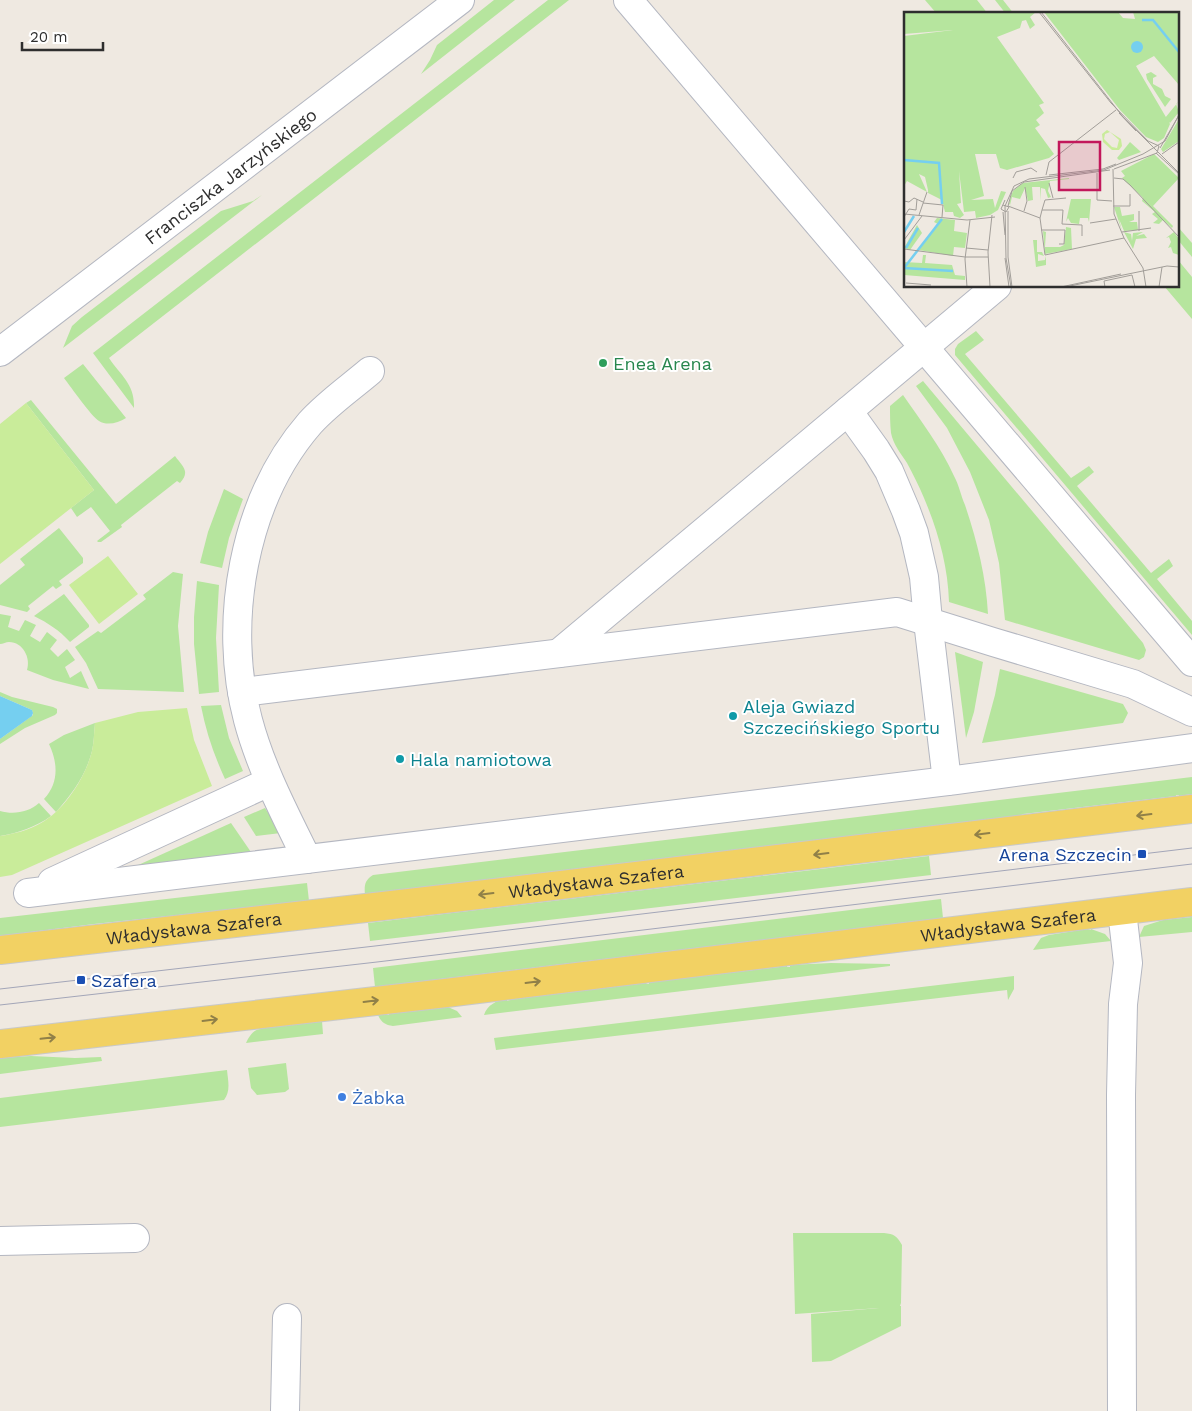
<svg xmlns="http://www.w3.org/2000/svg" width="1192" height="1411" viewBox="0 0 1192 1411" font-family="'Work Sans',sans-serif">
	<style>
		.green { fill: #b6e59e }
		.pitch { fill: #c9ec9a }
		.water { fill: #75cff0 }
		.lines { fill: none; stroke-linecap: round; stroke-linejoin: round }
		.minor-casing { stroke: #b4b7c1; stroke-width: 30 }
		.major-casing { stroke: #c9c9c9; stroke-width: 30 }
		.minor { stroke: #fff; stroke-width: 28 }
		.major { stroke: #f2d163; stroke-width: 28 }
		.tram { stroke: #a3a6b8; stroke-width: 1 }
		.oneway { stroke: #908048 }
		.leisure-dot { fill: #2e9e5b; stroke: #fff; stroke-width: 2 }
		.culture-dot { fill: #0f9aa8; stroke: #fff; stroke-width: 2 }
		.transit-dot { fill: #1a4fb4; stroke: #fff; stroke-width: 2 }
		.shop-dot { fill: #3f7fe0; stroke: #fff; stroke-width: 2 }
		.labels { text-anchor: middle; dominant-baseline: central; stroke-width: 4; stroke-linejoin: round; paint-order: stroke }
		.street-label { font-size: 18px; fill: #2e2e2e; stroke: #fff }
		.leisure-label { font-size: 18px; fill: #27864d; stroke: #fff; text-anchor: start }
		.culture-label { font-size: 18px; fill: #0d838f; stroke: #fff; text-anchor: start }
		.transit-label { font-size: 18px; fill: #164399; stroke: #fff; text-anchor: end }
		.shop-label { font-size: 18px; fill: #366cbe; stroke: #fff; text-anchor: start }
		.inset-river { fill: none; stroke: #75cff0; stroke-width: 2.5 }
		.inset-road { fill: none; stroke: #a29e99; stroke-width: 1 }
		.view { fill: #c2185b; fill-opacity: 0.15; stroke: #c2185b; stroke-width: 2.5 }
		.inset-edge { fill: none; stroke: #2e2e2e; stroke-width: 2.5 }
	</style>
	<rect width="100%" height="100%" fill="#efe9e1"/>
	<!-- green -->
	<g class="green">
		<path d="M494,0h21l-94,74 9,-14 7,-15z"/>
		<path d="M548,0h21l-460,358c12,18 26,26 25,50l-41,-55z"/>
		<path d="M925,0h52l11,14h-51z"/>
		<path d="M995,0h8l11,14h-8z"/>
		<path d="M262,195l-199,153 9,-22 10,-9 139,-106 32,-10z"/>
		<path d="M1178,227l14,16v14l-14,-17z"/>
		<path d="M1178,260l14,17v42l-28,-33h14z"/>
		<path d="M976,331l8,9 -19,14 106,124 18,-12 5,6 -17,14 74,87 18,-14 4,7 -16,13 35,42v14l-237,-280v-6l3,-5z"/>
		<path d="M83,364l43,54c-8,5 -19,8 -27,3 -8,-5 -28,-34 -35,-43z"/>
		<path d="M923,381l220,262 3,7 -2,7 -5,3 -134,-40 -6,-57 -10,-43 -19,-48 -23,-44 -31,-42z"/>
		<path d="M903,395c18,26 38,52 51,81 5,9 7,20 11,29 12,36 21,71 23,109l-39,-12c-1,-36 -11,-71 -25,-104 -5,-12 -11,-24 -17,-35 -6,-9 -14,-19 -16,-30 -1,-9 -1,-18 -1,-27z"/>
		<path d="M31,400l85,104 59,-48c7,10 16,15 5,27l-3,-2 -56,44 1,2 -21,15h-3l-1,-1 13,-10 -19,-24 -14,10 -6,-9 23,-18 -68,-87z"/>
		<path d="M224,489l19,10 -14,39 -7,30 -22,-5 8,-31z"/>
		<path d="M59,528l24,30v5l-24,18 3,4 -6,4 -3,-3 -25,20 2,3 -3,3 -27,-7v-20l25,-20 -5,-6z"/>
		<path d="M173,572l10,2 -5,52 6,66 -86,-3 -12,-26 -11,-16 23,-16 3,2 45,-34 -3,-4z"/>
		<path d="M197,581l22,4 -3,53 3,54 -20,2 -5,-50v-27z"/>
		<path d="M64,594l25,31v2l-19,15c-11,-12 -22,-19 -36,-26z"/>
		<path d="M0,614l11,2 -3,11 11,4 6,-11 11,5 -6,11 10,6 7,-10 10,8 -7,9 8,8 9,-8 8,11 -10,7 5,11 11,-7 8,18 -36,-9 -26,-10c4,-12 -4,-28 -18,-28 -3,0 -6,2 -9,2z"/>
		<path d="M955,652l28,10 -9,50 -8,26z"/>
		<path d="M1000,669l123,35 5,9 -5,10 -141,20 13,-48z"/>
		<path d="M0,692l12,5 41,10 4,2v4l-2,2 -30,13 -25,16v-5l33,-24 -1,-5 -32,-14z"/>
		<path d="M221,705l8,33 14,33 -18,8c-11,-24 -19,-47 -24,-73z"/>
		<path d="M95,723c-1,10 -1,19 -3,28 -6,24 -20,43 -36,61l-12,-13c15,-16 14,-36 5,-55l15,-9z"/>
		<path d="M1192,777v17l-13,2v-1h-3v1l-153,18 -3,2 -645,77h-3l-1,1 -6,1c-1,-10 0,-15 8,-20z"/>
		<path d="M39,803l12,13c-15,11 -33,17 -51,20v-25c14,4 29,1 39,-8z"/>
		<path d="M265,808l16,25 -25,3 -12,-19z"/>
		<path d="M231,823l22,32 -128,16z"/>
		<path d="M929,856l2,19 -561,66 -2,-18z"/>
		<path d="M307,883l2,18 -215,23 -94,12v-18z"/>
		<path d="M941,899l2,19 -568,69 -2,-19z"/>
		<path d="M1192,917v15l-53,5 5,-11 19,-6z"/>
		<path d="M1087,929l4,1v-1l14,5 6,7 -78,9 8,-12 8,-3z"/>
		<path d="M831,963l59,1v2l-406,49c3,-10 13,-15 23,-16v2l3,-1v-1l136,-16 1,1h2v-2l138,-16v1h3v-2z"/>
		<path d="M1014,976v13l-6,11 -1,-10 -511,60 -2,-12z"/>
		<path d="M448,1007l9,4 5,6 -69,9c-8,-1 -12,-4 -15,-11l8,-1 1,1h2v-2z"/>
		<path d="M322,1021l1,13 -77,9c3,-7 9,-15 16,-14l1,-1z"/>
		<path d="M31,1056l44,2 26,-1 1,4 -102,13v-16z"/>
		<path d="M286,1063l3,26 -4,3 -28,3 -6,-7 -3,-20z"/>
		<path d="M227,1070c1,11 4,21 -3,30l-224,27v-29z"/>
		<path d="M793,1233h91c10,1 13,3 18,12l-1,58 -1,3h1v20l-70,35 -19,1 -1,-48 68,-6 -84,6z"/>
	</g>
	<!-- pitch -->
	<g class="pitch">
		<path d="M26,403l68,87 -94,74v-140z"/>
		<path d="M108,556l30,38 -39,30 -30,-39z"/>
		<path d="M187,708l7,32 18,46 -200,89 -12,2v-41c14,-2 29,-6 41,-13 24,-13 45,-47 51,-72 2,-9 2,-19 3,-28l43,-11z"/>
	</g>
	<!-- water -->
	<path class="water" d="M0,696l32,14 1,3 -1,3 -32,23z"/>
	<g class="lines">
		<defs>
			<g id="minor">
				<path d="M628,0l564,662"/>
				<path id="s1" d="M0,352l460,-352"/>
				<path d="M559,653l289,-242"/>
				<path d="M242,692l655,-80 96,30 140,42 59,28"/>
				<path d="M947,781l-19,-160 -4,-44 -10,-44 -8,-22 -17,-40 -13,-21 -28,-39 149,-125"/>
				<path d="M307,859c-22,-45 -46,-90 -59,-139 -26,-97 -5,-220 62,-297 18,-20 40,-35 60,-52"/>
				<path d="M52,882l217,-100"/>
				<path d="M28,893l928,-113 236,-32"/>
				<path d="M0,1241l135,-3"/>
				<path d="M285,1411l2,-93"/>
				<path d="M1122,1411l-1,-316 2,-91 5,-41 -6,-52"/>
			</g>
			<g id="major">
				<path id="s2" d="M0,950l461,-53 731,-88"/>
				<path id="s3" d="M0,1044l446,-51 746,-91"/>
			</g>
		</defs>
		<!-- minor casing -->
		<use href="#minor" class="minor-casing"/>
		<!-- major casing -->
		<use href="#major" class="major-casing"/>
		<!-- minor -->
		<use href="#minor" class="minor"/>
		<!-- major -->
		<use href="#major" class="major"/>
		<!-- tram -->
		<g class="tram">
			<path d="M0,989l375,-43 817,-98"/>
			<path d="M0,1005l377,-43 815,-98"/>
		</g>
	</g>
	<!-- one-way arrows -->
	<defs><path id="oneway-shaft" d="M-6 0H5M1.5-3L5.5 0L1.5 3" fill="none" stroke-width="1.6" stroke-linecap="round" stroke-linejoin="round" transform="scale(1.25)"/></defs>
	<g class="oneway">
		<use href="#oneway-shaft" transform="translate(1144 815) rotate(173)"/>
		<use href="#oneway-shaft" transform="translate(982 834) rotate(173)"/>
		<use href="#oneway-shaft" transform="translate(821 854) rotate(173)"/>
		<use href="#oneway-shaft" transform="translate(486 894) rotate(173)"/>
		<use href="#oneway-shaft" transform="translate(533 982) rotate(-7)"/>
		<use href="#oneway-shaft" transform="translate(371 1001) rotate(-7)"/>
		<use href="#oneway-shaft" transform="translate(210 1020) rotate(-7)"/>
		<use href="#oneway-shaft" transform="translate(48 1038) rotate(-6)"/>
	</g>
	<!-- markers -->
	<circle class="leisure-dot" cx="603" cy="363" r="5"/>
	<g class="culture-dot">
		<circle cx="733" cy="716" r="5"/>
		<circle cx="400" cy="759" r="5"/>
	</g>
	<g class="transit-dot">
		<rect x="1137" y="849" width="10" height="10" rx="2.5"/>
		<rect x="76" y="975" width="10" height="10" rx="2.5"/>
	</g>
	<circle class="shop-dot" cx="342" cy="1097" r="5"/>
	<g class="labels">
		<!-- street labels -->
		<g class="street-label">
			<text stroke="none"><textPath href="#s1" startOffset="290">Franciszka Jarzyńskiego</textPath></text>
			<text stroke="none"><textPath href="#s2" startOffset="600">Władysława Szafera</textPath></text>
			<text stroke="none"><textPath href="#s3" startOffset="1015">Władysława Szafera</textPath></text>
			<text stroke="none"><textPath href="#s2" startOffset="195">Władysława Szafera</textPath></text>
		</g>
		<!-- leisure labels -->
		<g class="leisure-label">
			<text x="613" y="363">Enea Arena</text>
		</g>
		<!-- culture labels -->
		<g class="culture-label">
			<text x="743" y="706">Aleja Gwiazd<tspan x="743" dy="21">Szczecińskiego Sportu</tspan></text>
			<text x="410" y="759">Hala namiotowa</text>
		</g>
		<!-- transit labels -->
		<g class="transit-label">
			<text x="1132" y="854">Arena Szczecin</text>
			<text x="91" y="980" text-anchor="start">Szafera</text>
		</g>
		<!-- shop labels -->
		<g class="shop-label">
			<text x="352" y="1097">Żabka</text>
		</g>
	</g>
	<!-- overview -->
	<g transform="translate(904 12)">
		<rect width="275" height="275" fill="#efe9e1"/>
		<path d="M0,0h132l-6,5 5,8 -5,4 -4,-9 -4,1 -2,7 -23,9 47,66 -5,2 5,8 -8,7 4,5 -5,3 19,26 -5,4 -42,12 -7,-2 -4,-14h-21l9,42 -13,4 22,-1 2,9 6,-17 5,1 -8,18 -8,5 -14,3 -1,-7 -11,1 -5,-41 2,32 -4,1 7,11 -4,3 -6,-2 -1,-4h-8l-3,-12 -14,-7v-3l-3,-13 -6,-3 8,18 -20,-11 -3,5v-150l49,-6 -49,4zM140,0h74l5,6 12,1 -2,-7h46v73l-25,-29 -18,10 34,58 -6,14 -6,4 -12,-5 -26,-27zM247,60l6,4 -4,2v6l9,5 3,7 6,3 -6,8 -18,-28 -1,-5zM275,89l-3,3 3,8 -9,11 -5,-5zM275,107v22l-16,11 -2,-3zM226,130l11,10 -22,8 -2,-2zM250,142l25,24 -26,28 20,20 -1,2 -9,-8 -4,4 -6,-1 5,-4 -6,-5 3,-2 -13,-11 1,-3 -21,-20 3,-2 -4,-5zM165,166v1l-19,2 -2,10 3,6 -3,1 -3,-9 -4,-1v13l-1,-14h-8l1,13 -5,1 -3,-13 -5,11 -8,-2 -2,8 3,2 -4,-3 2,-8 -3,7 5,-12 10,-8zM167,187h20l-2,23 -1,-4h-8l-1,6 -8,-1 -3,-5 -2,4zM210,195h6l2,9 12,-2v6l-5,2h8l1,8 -14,1 -5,-12 3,12zM33,206l18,2 -1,11 13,2 -2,15 -11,-1 -1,9 -34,-6 23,-31 -4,5 -4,-2zM13,213l5,8 -12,17 -6,-2zM162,215l5,1 1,21 -27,5 -2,-23 3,1 -1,15h15l4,-2zM220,220l7,2 1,7 1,-8 10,-1 -7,4 8,-2 3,4 -11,1 -3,10zM270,220l5,7v16l-6,-2 -2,-6 -3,1 3,-6 -2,-5 -3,1zM129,228h4v12h5l2,4 -6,-2v7l7,-1 1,-4v9l-10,2zM19,243h3l-1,8 27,2 3,10 10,1v4l-61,-5v-13l18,1z" fill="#b6e59e"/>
		<path d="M203,118l14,9 1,7 -3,4h-7l-9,-8 -1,-8zM206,120l9,8 -2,8 -5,-1 -8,-8 1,-5z" fill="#c9ec9a" fill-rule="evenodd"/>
		<path d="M227 35a6 6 0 1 1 12 0a6 6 0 1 1-12 0Z" fill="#75cff0"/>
		<path class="inset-river" d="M238,8h11l26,32M0,148l35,3 3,41M0,220l10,-16M2,236l12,-20M0,256l38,-49M0,256l49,3"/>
		<path class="inset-road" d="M135,0l72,91 37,38 11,5 -2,7 -43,16M137,0l82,105 56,56M215,101l17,18M256,136l19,-33M252,141l23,21M258,142l17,-12M209,157l1,45 10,24 19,30 3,19M193,161v27l15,1M142,163l3,-13 67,-52M145,163l54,-6 13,-5M109,166l3,-6 15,-4 6,4M210,166l9,1 7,6 49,52M145,171l4,15M0,189l5,1 5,-4 9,4M19,191l20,2 -1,12M99,193l6,2 -3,5 -5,-3 4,-9M104,194l32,12 5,37 79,-17M104,194l4,-15 12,-9 86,-12M209,194h17v-12M138,198l3,-10 21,-2M104,199v46l4,30M120,199l3,-10 -2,-14M99,200l2,23M0,202l63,6 28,-3M15,203l8,-23M0,205l5,-8 7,1 1,-11M136,206l2,-8h21l-1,14 20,1v11M186,211l26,-4M137,218h24l-1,14h-5M235,219v-20M218,220l29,-4M0,228l18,-24M62,236l22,2M0,237l61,8h23M101,246l4,29M2,271l25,2M63,275l-2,-28 5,-39M86,275l-2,-35 4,-37M87,275h19M107,275l-5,-29 -1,-52 9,-20 15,-7 75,-9 39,-16 22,-13 14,-26M157,275l60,-13M161,275l102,-21 12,1M201,275l-1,-6 28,-6 3,12M255,275l3,-20"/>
		<path class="view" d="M155,130h41v48h-41z"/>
		<rect width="275" height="275" class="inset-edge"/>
	</g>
	<!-- scale -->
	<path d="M22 42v8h81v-8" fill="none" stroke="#2e2e2e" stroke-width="2.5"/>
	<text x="30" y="42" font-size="15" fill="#2e2e2e" stroke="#ffffff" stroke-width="4" paint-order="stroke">20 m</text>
</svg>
